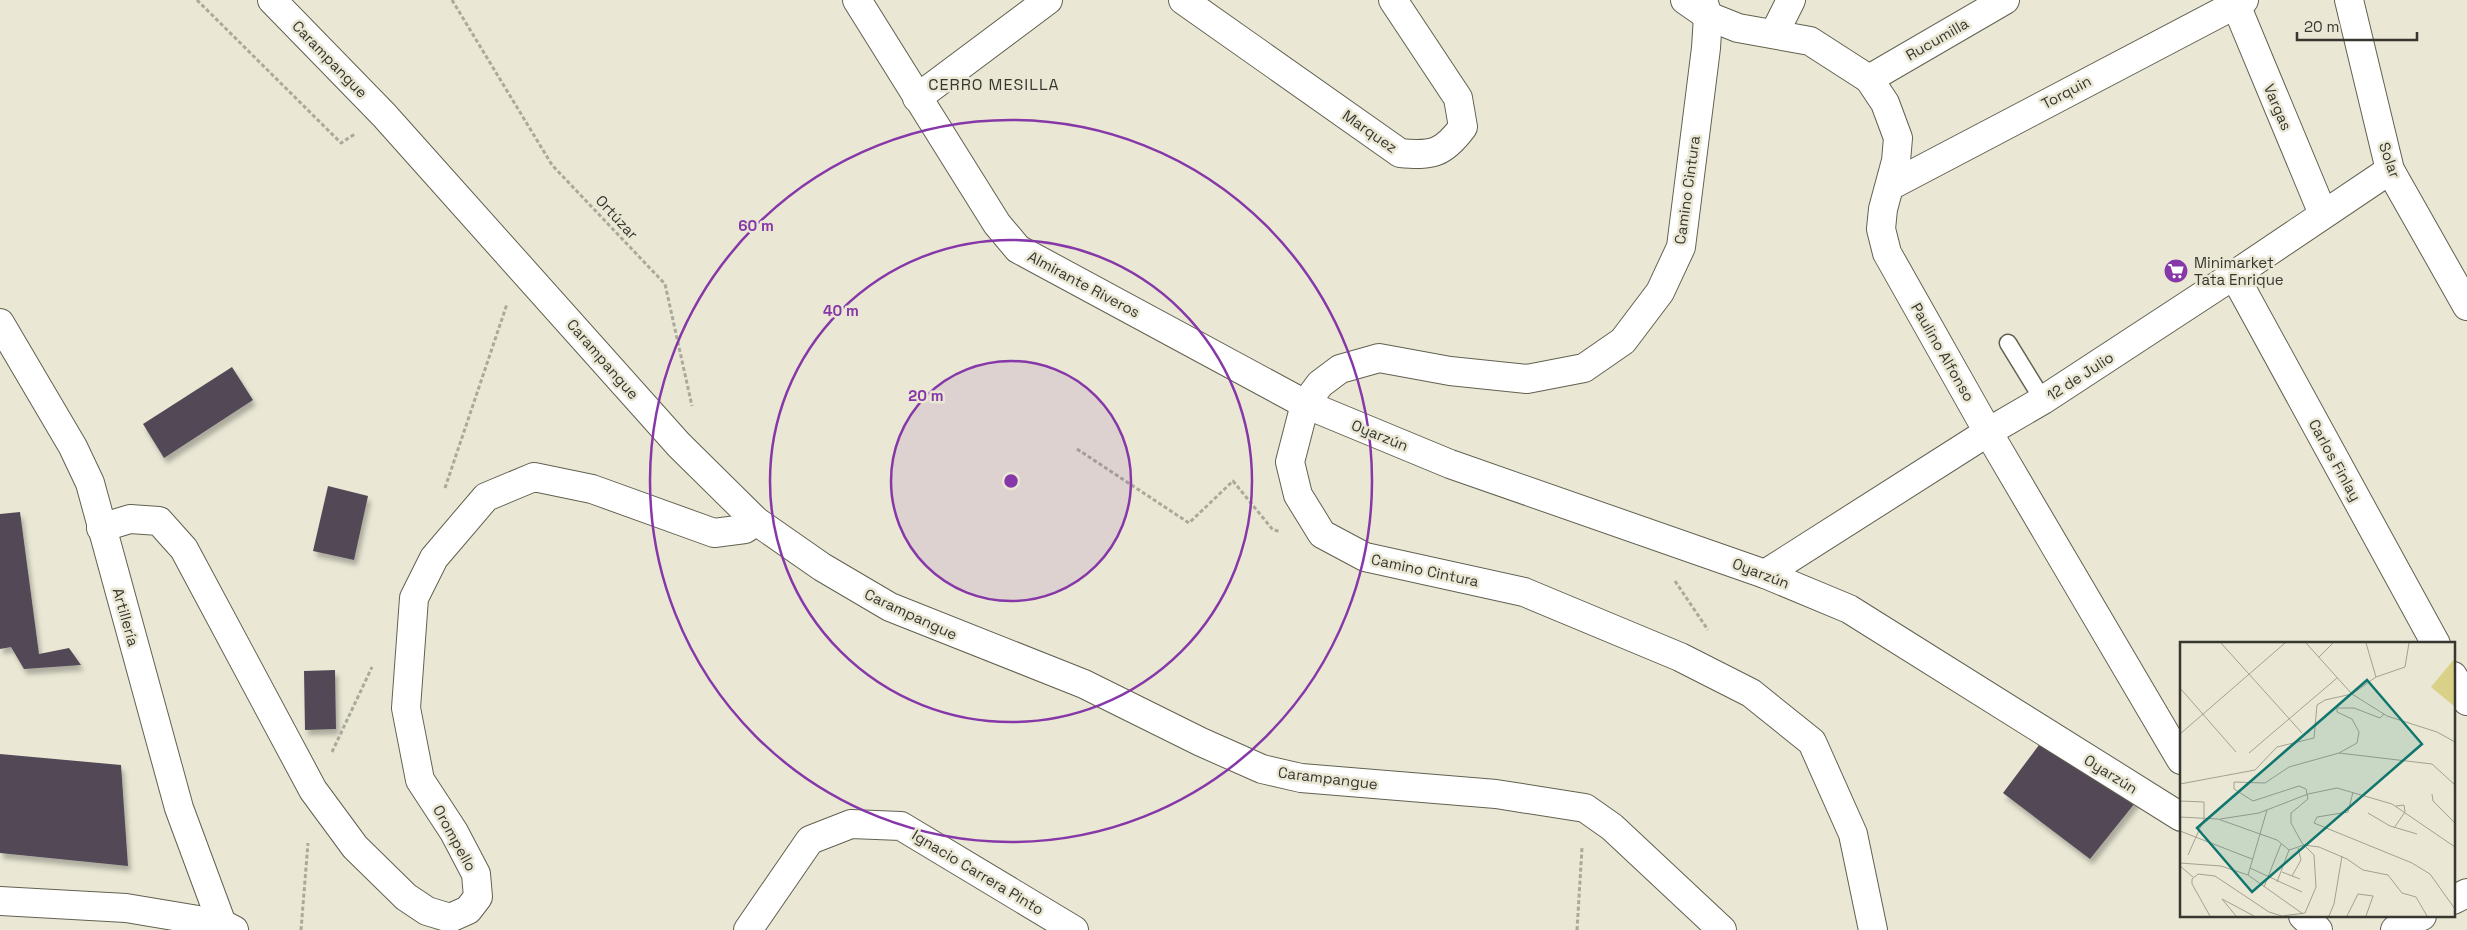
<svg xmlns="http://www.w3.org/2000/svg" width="2467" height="930" viewBox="0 0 2467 930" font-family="'Space Grotesk',sans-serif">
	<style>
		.building { fill: #524957; filter: url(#shadow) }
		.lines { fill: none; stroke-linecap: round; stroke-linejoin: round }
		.service-casing { stroke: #626050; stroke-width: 19 }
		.minor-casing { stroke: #626050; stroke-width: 30 }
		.tertiary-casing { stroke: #626050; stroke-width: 30 }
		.secondary-casing { stroke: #626050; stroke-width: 30 }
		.primary-casing { stroke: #626050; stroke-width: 30 }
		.path { stroke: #aaa99a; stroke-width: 3; stroke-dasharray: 4 2.5; stroke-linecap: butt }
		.service { stroke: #fff; stroke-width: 16 }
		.minor { stroke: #fff; stroke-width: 28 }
		.tertiary { stroke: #fff; stroke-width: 28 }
		.secondary { stroke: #fff; stroke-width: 28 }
		.primary { stroke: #fff; stroke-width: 28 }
		.ring { fill: none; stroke: #8637a8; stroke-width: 2.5 }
		.labels { text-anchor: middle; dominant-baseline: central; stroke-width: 5; stroke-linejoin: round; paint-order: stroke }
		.street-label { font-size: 15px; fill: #37372f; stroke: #eae8d5 }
		.poi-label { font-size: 15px; fill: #37372f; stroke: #eae8d5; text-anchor: start }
		.neighbourhood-label { font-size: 16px; letter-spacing: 1px; fill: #37372f; stroke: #eae8d5 }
		.inset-road { fill: none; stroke: #a2a193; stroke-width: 1 }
		.view { fill: #0f766e; fill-opacity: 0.15; stroke: #0f766e; stroke-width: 2.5 }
		.inset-edge { fill: none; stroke: #37372f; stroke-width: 2.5 }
		.centre { fill: #8637a8; stroke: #eae8d5; stroke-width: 2.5 }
		.ring-label { font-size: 15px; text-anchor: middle; font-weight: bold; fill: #8637a8; stroke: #eae8d5; stroke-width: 5; stroke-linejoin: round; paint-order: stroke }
	</style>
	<defs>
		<filter id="shadow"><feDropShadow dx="3" dy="5.5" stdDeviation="2.5" flood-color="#0004"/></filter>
	</defs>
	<rect width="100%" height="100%" fill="#eae8d5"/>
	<!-- building -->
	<g class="building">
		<path d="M232,367l21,33 -89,58 -21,-34z"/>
		<path d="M328,486l40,10 -14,64 -41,-9z"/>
		<path d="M20,512l19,142 30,-6 12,17 -57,4 -13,-22 -11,2v-135z"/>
		<path d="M335,670l1,59 -31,1 -1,-59z"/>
		<path d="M2045,737l94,61 -49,61 -87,-66z"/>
		<path d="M0,754l121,11 7,101 -128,-13z"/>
	</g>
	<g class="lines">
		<defs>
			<path id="service" d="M2008,343l35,57"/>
			<g id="minor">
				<path d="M857,0l140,224 21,25 287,155"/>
				<path d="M1183,0l217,153c32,3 43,1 63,-26l-5,-29 -65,-98"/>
				<path d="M1685,0l23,16 30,12 72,13 59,38 16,24 13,35 -2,23 -13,48 -2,20 6,24 101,179 193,328"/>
				<path d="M2234,0l89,214"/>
				<path d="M2349,0l41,170 77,136"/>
				<path d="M1774,34l17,-34"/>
				<path d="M1869,79l136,-79"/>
				<path d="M917,98l131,-98"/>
				<path d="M1890,186l354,-186"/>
				<path d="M2234,275l202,369"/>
				<path d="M1765,574l223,-142 55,-32 191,-125 156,-105"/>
				<path d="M2453,676l14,25"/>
				<path d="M2453,900l14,-7"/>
				<path d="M0,901l126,7 96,16"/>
				<path d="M2395,930l27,-14"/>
			</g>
			<g id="tertiary">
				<path d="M0,323l73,124 17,36 89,325 43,116"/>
				<path d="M1305,404l145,60 315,110 84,35 332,208"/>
				<path d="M101,528l29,-9 29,2 25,28 129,241 42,57 51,50 21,14 23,7 18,-8 10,-13 -2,-23 -22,-42 -34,-52 -14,-72 8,-110 20,-40 52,-61 48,-20 58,12 122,44 31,-4 11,-8"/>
				<path d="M2303,916l15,14"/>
			</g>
			<path id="secondary" d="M1703,0l5,16 -2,32 -25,199 -21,45 -37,49 -39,27 -57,11 -77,-8 -71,-13 -39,11 -20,15 -15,20 -15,58 8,33 24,39 43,23 159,35 156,65 71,36 61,49 41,92 20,96"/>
			<g id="primary">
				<path d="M272,0l112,115 295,330 77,76 66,46 68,40 194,77 117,58 61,27 39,9 195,16 89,14 27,19 110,103"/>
				<path d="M222,930v-6l12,6"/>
				<path d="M748,930l62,-90 41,-16 50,2 173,104"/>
			</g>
		</defs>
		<!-- service casing -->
		<use href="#service" class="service-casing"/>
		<!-- minor casing -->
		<use href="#minor" class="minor-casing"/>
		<!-- tertiary casing -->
		<use href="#tertiary" class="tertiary-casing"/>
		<!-- secondary casing -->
		<use href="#secondary" class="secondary-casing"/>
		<!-- primary casing -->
		<use href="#primary" class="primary-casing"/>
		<!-- path -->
		<g class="path">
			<path d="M197,0l144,143 14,-9"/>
			<path d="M452,0l100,165 113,119 27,122"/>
			<path d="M1077,449l112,74 44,-42 40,49 6,1"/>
			<path d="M445,488l62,-184"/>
			<path d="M1675,581l33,49"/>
			<path d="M332,752l40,-85"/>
			<path d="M301,930l7,-87"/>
			<path d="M1577,930l5,-82"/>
		</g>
		<!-- service -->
		<use href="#service" class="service"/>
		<!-- minor -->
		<use href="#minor" class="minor"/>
		<!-- tertiary -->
		<use href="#tertiary" class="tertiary"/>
		<!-- secondary -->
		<use href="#secondary" class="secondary"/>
		<!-- primary -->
		<use href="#primary" class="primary"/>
	</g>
	<!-- distance rings -->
	<circle cx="1011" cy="481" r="120" fill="#8637a8" fill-opacity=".12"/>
	<g class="ring">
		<circle cx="1011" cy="481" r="120"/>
		<circle cx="1011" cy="481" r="241"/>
		<circle cx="1011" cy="481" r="361"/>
	</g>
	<!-- icons -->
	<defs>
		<symbol id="supermarket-disc" viewBox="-11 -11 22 22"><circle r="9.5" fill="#8637a8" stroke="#eae8d5"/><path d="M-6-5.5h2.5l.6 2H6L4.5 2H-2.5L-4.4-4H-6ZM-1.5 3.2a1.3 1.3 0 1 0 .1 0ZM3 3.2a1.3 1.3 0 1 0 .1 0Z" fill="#fff"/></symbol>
	</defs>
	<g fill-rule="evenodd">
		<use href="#supermarket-disc" x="2162" y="257" width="28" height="28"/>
	</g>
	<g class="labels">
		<!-- street labels -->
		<g class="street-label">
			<text transform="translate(1937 39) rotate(-30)">Rucumilla</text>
			<text transform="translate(330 59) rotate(46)">Carampangue</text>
			<text transform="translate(2066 92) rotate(-28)">Torquin</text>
			<text transform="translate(2278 107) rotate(67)">Vargas</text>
			<text transform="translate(1370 131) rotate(35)">Marquez</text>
			<text transform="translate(2390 160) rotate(71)">Solar</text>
			<text transform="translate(1687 190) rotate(-82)">Camino Cintura</text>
			<text transform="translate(617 217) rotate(47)">Ortúzar</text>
			<text transform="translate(1084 284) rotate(28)">Almirante Riveros</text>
			<text transform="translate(1943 352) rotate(60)">Paulino Alfonso</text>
			<text transform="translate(603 359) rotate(49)">Carampangue</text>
			<text transform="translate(2080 376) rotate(-33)">12 de Julio</text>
			<text transform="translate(1380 435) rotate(22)">Oyarzún</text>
			<text transform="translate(2335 460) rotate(61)">Carlos Finlay</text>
			<text transform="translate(1425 570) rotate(12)">Camino Cintura</text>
			<text transform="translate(1761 573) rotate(21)">Oyarzún</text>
			<text transform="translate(911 614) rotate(25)">Carampangue</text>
			<text transform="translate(126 617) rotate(74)">Artillería</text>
			<text transform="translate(2111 774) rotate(32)">Oyarzún</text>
			<text transform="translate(1328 778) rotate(7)">Carampangue</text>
			<text transform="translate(455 838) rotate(61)">Orompello</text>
			<text transform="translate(978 872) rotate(31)">Ignacio Carrera Pinto</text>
		</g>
		<!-- poi labels -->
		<g class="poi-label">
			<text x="2194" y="262">Minimarket<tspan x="2194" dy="17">Tata Enrique</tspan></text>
		</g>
		<!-- neighbourhood labels -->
		<g class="neighbourhood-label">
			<text x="994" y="84">CERRO MESILLA</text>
		</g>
	</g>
	<!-- overview -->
	<g transform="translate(2180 642)">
		<rect width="275" height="275" fill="#eae8d5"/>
		<path d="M275,16v47l-1,1 -23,-19z" fill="#d9d187"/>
		<path class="inset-road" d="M41,1l81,90M186,1l10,34M229,1l-4,24 -29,10 -24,17 35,22 50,16 18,10M139,15l14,-14M0,46l56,64M0,92l105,-91M69,111l88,-75M159,111l18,-10 2,-11 -7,-13 -15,-7v-4h17l26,10 4,-4M54,140l31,1 24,-16 50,-14 93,11 23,21M0,142l75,-14 22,-23 37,-9 3,-33 8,-5 27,-6 -46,-51M173,150l-5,20 -31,5 -3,6 98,40 18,11 25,35M252,152l1,7 22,22M0,159l24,1v17l-16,36M188,171l22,13 27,8M0,175l38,2 59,21 12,10 15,-5 15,2 28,12 16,11 25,5 14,18 14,4 11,19M40,177l39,-6 49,-19 29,-6 55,16 63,43M214,186l11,-16 -1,-7 -8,1M0,189l72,28M0,221l41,3 27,9 55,39M0,224l13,11M70,226l52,24M102,230l18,7M68,233l19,-65M112,234l9,-16 -3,-12M97,240l12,-32M84,245l17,-43M42,257l32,17M42,257l14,17M30,274l-18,-32v-5l6,-5 17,2 54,36 13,4 23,-3 11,-26 -2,-32 -12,-12 -11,-20v-10l17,-14 -2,-10 -7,-3 -46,15 -19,-12v-7M149,274l5,-12 8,-48M167,274l11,-22 15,2 -7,20"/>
		<path class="view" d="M187,38l55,64 -170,148 -55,-64z"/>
		<rect width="275" height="275" class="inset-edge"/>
	</g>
	<circle cx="1011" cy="481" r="8" class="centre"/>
	<g class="ring-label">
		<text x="756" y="231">60 m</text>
		<text x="841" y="316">40 m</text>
		<text x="926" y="401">20 m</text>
	</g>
	<!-- scale -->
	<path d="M2297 32v8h120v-8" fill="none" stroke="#37372f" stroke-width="2.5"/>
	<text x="2304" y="32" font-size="15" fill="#37372f" stroke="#eae8d5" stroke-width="4" paint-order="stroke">20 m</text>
</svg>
